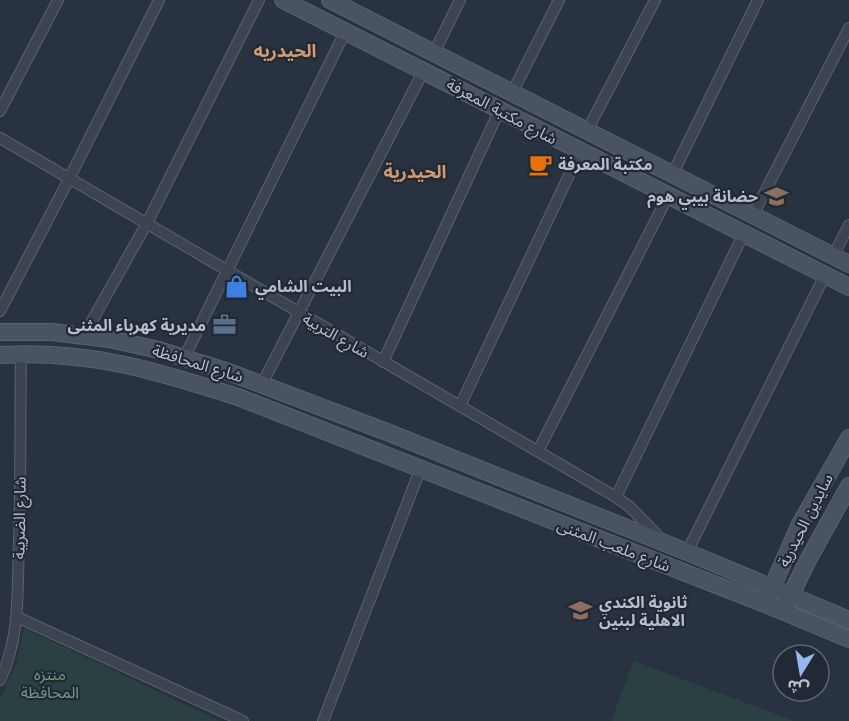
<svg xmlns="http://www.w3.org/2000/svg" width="849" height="721" viewBox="0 0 849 721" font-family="Inter,'Noto Sans Arabic',sans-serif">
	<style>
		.green { fill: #2b4042 }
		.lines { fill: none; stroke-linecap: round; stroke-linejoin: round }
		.street-casing { stroke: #5a626d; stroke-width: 12 }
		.secondary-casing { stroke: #5a626d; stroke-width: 18 }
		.street { stroke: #3c4450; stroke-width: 10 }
		.secondary { stroke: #4a5363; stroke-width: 16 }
		.labels { text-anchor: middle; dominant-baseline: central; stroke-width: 4.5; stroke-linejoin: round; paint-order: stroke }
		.street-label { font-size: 16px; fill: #b9bfca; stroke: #212935 }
		.poi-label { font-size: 16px; font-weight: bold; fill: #b9bfca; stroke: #212935; text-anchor: start }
		.park-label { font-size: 16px; fill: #72997c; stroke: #212935 }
		.neighbourhood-label { font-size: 18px; font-weight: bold; fill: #cf9b6f; stroke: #212935 }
	</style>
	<rect width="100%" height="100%" fill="#283240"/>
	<!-- green -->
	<g class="green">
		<path d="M24,628l196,93h-220v-22l17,-37z"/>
		<path d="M634,661l161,60h-184z"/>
	</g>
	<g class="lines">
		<defs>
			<g id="street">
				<path d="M434,53l26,-53"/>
				<path d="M512,93l47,-93"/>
				<path d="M0,111l58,-111"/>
				<path d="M587,131l68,-131"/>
				<path d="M0,138l616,359 14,10 30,31"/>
				<path d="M672,175l86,-175"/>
				<path d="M753,215l96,-187"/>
				<path d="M833,256l16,-31"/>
				<path d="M0,311l69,-132 90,-179"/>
				<path d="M84,335l63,-112 112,-223"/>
				<path d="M184,358l161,-326"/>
				<path d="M383,362l117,-253"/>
				<path d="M262,384l162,-314"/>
				<path d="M460,406l120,-254"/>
				<path d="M538,451l130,-255"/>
				<path d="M616,497l128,-264"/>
				<path d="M687,552l138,-277"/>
				<path d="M17,617l226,104"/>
				<path d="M0,680c21,-44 17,-91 19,-139 2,-62 1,-125 2,-187"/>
				<path d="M323,721l97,-251"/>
			</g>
			<g id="secondary">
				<path d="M283,0l566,287"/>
				<path d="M330,0l519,264"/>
				<path d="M0,332h52l57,7 50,11 67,21 161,61 300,120 162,68"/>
				<path d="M0,355c89,-5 154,15 238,42l527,207 84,35"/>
				<path d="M768,597l31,-71 50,-88"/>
				<path d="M786,605l21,-43 42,-76"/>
			</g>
		</defs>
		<!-- street casing -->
		<use href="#street" class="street-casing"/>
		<!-- secondary casing -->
		<use href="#secondary" class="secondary-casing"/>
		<!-- street -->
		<use href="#street" class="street"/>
		<!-- secondary -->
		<use href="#secondary" class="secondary"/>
	</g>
	<!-- icons -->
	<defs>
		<symbol id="cafe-bare" viewBox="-9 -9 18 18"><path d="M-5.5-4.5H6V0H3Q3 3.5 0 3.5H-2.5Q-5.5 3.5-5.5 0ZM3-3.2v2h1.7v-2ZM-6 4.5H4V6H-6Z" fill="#e8710a" stroke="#212935" stroke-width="2.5" paint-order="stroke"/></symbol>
		<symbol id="school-bare" viewBox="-9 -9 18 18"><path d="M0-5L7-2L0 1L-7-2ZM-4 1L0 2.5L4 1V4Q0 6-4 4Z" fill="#8d6e63" stroke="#212935" stroke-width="2.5" paint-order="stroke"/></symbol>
		<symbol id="shop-bare" viewBox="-9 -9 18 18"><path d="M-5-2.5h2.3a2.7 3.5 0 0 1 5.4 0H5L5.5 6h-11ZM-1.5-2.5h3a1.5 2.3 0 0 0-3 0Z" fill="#3f7fe0" stroke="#212935" stroke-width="2.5" paint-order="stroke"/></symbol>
		<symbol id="office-bare" viewBox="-9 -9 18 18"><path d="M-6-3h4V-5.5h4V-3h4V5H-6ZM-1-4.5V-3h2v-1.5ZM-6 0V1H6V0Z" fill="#5c6f8a" stroke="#212935" stroke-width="2.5" paint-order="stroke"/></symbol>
	</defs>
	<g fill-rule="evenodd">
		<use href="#cafe-bare" x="524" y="148" width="33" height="33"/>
		<use href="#school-bare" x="760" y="180" width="33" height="33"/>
		<use href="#shop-bare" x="220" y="270" width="33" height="33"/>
		<use href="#office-bare" x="208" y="308" width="33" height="33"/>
		<use href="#school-bare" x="564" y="594" width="33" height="33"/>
	</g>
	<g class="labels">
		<!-- street labels -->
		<g class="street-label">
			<text transform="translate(502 111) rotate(28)">شارع مكتبة المعرفة</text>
			<text transform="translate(336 335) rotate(30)">شارع التربية</text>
			<text transform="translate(198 363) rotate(17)">شارع المحافظة</text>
			<text transform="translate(19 518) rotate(-89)">شارع الضريبة</text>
			<text transform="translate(805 520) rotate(-63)">سايدين الحيدرية</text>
			<text transform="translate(614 545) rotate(21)">شارع ملعب المثنى</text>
		</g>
		<!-- poi labels -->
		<g class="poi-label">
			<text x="558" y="164">مكتبة المعرفة</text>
			<text x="758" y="196" text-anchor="end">حضانة بيبي هوم</text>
			<text x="255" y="286">البيت الشامي</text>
			<text x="206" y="325" text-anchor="end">مديرية كهرباء المثنى</text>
			<text x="599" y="602">ثانوية الكندي<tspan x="599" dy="18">الاهلية لبنين</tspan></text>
		</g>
		<!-- park labels -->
		<g class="park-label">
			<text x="50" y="674">منتزه<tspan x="50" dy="18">المحافظة</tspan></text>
		</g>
		<!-- neighbourhood labels -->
		<g class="neighbourhood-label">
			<text x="285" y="50">الحيدريه</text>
			<text x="415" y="171">الحيدرية</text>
		</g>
	</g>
	<!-- north arrow -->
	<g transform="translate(801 673) rotate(191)"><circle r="28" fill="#212935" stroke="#5e6571" stroke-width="1.5"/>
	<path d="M0-4.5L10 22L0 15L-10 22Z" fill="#97b7f1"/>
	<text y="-9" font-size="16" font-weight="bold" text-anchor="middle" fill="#b9bfca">ش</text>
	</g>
</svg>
